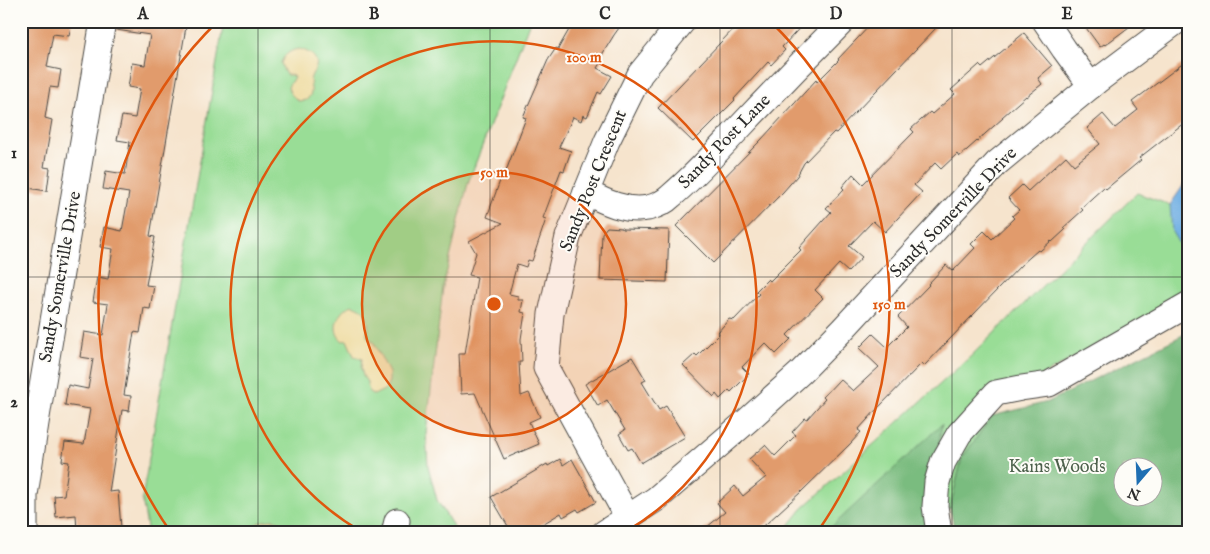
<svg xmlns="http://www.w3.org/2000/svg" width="1210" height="554" viewBox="0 0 1210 554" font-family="'IM FELL English',serif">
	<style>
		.green { fill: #99dd96; stroke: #628460 }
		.forest { fill: #7abc7f; stroke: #527455; fill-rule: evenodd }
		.sand { fill: #eeda9e; stroke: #8c8264 }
		.water { fill: #6fafe3; stroke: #4d6d87 }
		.building { fill: #e19b6c }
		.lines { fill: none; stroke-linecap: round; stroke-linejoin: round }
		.minor-casing { stroke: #494743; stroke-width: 27 }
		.minor { stroke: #fff; stroke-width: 25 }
		.grid { fill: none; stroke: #2b2b2b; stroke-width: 1; stroke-opacity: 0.55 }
		.ring { fill: none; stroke: #df570e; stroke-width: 2.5 }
		.labels { text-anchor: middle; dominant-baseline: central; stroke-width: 4; stroke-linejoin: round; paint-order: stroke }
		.street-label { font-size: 18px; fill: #2b2b2b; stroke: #fdfcf7 }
		.park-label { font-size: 18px; fill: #4c604b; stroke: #fdfcf7 }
		.centre { fill: #df570e; stroke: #fdfcf7; stroke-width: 2.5 }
		.ring-label { font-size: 15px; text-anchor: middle; font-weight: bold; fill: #df570e; stroke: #fdfcf7; stroke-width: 4; stroke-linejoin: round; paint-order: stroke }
		.neatline { fill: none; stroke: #2b2b2b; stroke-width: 2 }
		.grid-label { font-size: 16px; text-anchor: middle; font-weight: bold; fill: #2b2b2b }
	</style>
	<rect width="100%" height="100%" fill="#fdfcf7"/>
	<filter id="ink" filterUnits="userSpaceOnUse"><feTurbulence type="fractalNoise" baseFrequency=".02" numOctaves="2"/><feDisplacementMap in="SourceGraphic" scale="10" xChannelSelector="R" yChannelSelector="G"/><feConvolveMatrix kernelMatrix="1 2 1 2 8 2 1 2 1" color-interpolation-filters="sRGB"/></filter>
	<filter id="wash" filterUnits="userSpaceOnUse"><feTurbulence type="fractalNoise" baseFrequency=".0096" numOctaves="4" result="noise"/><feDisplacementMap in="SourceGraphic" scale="20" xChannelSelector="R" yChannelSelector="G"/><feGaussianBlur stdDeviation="1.12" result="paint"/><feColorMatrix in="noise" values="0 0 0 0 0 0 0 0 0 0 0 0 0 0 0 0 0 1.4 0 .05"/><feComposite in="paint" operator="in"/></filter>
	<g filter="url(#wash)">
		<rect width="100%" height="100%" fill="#f6e4cd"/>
		<!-- green -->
		<g class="green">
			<path d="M224,21h306l-62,162 -25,104 -17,146 2,33 9,34 20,33h-309l-6,-34z"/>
			<path d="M1137,193l33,12 19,19v69l-156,88 -31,4 -10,31 -30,42 -12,50 -9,4v21h-158l19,-24 168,-152z"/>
		</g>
		<!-- forest -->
		<g class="forest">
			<path d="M1189,332v201h-234l-5,-25 12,-50 30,-42 56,-14zM1122,466h30v30h-30z"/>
			<path d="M942,424l-17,109h-100z"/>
		</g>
		<!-- sand -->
		<g class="sand">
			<path d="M299,49c8,2 20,7 17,18 -1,4 -4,6 -5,10 -2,6 1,12 0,16 -1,3 -3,5 -4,7l-9,1 -8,-8 -2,-6 6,-10 -3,-2h-5l-3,-6 -2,-6c3,-8 9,-13 18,-14z"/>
			<path d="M353,305c11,3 15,10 15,22 0,2 -1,6 -1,8 1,4 3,4 6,6l16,32v8l-3,8 -12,6 -5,-3 -2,-10 -4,-6 -2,-8 1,-9 -8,-3 -7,-16 -4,1c-14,-10 -5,-32 10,-36z"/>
			<path d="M275,520l6,2 2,11h-35c6,-11 16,-13 27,-13z"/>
		</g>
		<!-- water -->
		<path class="water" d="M1189,177v78l-4,-1 -13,-22 -2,-27z"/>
		<g id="blocks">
			<!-- building -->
			<g class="building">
				<path d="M21,21h51l-3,15 -16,-2 -6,33 14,3 -3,18 -8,-1 -5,31 7,2 -8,47 6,1 -3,23 -26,-4z"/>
				<path d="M117,21h70l-37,215 5,1 -9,48 8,1 -4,23 -6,-1 -4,25 -6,-1 -10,63 7,1 -2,15 -7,-1 -13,82 9,-1 3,37 -44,4 -1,-17 -20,2 -2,-21 10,-1 5,-33 -7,-1 3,-19 19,2 6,-35 -25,-4 3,-20 20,4 5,-30 -13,-2 4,-25 19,3 5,-31 -15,-2 4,-25 11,2 5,-30 -13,-2 4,-20 18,4 7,-38 -26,-4 3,-18 19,3 5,-32 -13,-2 5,-24 13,2 5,-29 -12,-2 4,-24 13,2 5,-30 -34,-5z"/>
				<path d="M574,21h50l-10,14 -14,23 2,2 -5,8 15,8 -11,18 -3,-2 -11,25 -4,-2 -2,6 -8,-4 -14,30 12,4 -7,20 -3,-1 -18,48 3,1 -14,42 -4,-1 -2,7 -9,-3 -8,30 9,2v4h5l-2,12 4,1 -4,26 1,23h-3l2,34 8,-3 11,24 -11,5 10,22 -35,15 -29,-66 -14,1 -2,-40h6l12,-77 -8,-2 7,-22 -7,-12 34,-18 -16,-6 14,-39 2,1 23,-61 -3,-1 25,-57 8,-12 2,1z"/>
				<path d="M741,21h65l-24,26 3,3 -14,15 -3,-3 -34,37 1,1 -42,42 -35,-34z"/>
				<path d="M874,21h54l8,7 -100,105 -2,-1 -30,31 -7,13 -14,16 -70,71 -37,-37 85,-86 55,-60 1,2 22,-22 -1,-1z"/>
				<path d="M1081,21h56l-32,24 -1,-1 -4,3z"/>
				<path d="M1024,33l28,33 -14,12 4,6 -16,13v-1l-24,21 1,1 -44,39 -2,-3 -16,15 -6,-6 -21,22 8,7 -37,40 -12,-11 -24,25 13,11 -14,15 -9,-8 -24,26 8,8 -36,37 4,4 -15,15 -11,-11 -23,24 7,7 -18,18 -2,-2 -9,9 -4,-5 -2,3 -31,-32 12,-11 2,2 22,-22 -1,-2 11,-13 5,1 25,-26 -3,-3 12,-12 2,2 31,-31 -2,-2 32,-36 -5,-4 18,-19 -2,-2 11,-13 10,10 51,-52 -3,-3 19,-17 2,2 23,-20 -4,-4 28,-25 3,3z"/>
				<path d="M1189,59v60l-50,39 2,2 -35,29 -2,-2 -23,21 2,2 -20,18 2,2 -13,12 -1,-1 -11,10 -2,-1 -16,14 -98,102 -2,-3 -45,46 -19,21 3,2 -11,12 -49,48 -35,32 -11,9h-55l25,-21 -8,-9 18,-17 8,10 23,-19 -17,-18 16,-14 10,11 21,-21 -4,-3 13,-14 2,1 18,-20 -2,-2 17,-18 13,12 26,-24 -20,-19 14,-14 14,13 20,-20 -9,-10 31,-32 -1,-1 18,-19 7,6 22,-23 -4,-4 13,-13 8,8 22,-21 -2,-2 7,-6 -11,-12 14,-13 6,6 38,-35 8,9 26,-21 -13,-16 16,-14 12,14 23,-18 -6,-8z"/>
				<path d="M607,227l15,1v1l47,1 -2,52 -67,-2 2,-47z"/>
				<path d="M632,357l14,23 -4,2 17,28 7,-4 19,31 -44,26 -9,-15 -4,2 -9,-16 6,-4 -18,-30 -9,6 -13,-22z"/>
				<path d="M560,459l3,6 9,-6 24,43 -17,10 -2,-3 -14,8 -2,-4 -25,15 3,5h-27l-21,-36 56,-33 1,2z"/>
			</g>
		</g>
	</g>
	<g filter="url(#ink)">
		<use href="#blocks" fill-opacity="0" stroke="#494743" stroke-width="1"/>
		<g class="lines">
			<defs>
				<g id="minor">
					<path d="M1045,21l19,28 27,37"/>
					<path d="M586,192c19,10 40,20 62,16 8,-2 17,-6 23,-12 25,-21 48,-47 70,-70 34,-36 67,-70 102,-105"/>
					<path d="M628,518l-82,-150 5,-54 17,-77 39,-96 33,-67 43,-53"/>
					<path d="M25,533v-38l11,-72 67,-402"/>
					<path d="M394,533l3,-12"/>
					<path d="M604,533l52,-34 92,-79 52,-47 42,-43 155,-167 100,-82 80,-60"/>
					<path d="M939,533l-4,-27 2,-24 6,-20 16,-28 37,-41 25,-5 28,-4 140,-80"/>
				</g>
			</defs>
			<!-- minor casing -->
			<use href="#minor" class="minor-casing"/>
			<!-- minor -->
			<use href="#minor" class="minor"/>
		</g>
	</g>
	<!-- grid -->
	<path class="grid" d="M258,21v512M490,21v512M720,21v512M952,21v512M21,277h1168"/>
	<!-- distance rings -->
	<circle cx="494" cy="304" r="132" fill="#df570e" fill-opacity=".12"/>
	<g class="ring">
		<circle cx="494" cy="304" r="132"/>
		<path d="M362 532A263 263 0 1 1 625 532"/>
		<path d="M170 531A395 395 0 0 1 217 22M771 22A395 395 0 0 1 818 531"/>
	</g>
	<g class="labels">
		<!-- street labels -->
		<g class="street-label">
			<text transform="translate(725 142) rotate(-46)">Sandy Post Lane</text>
			<text transform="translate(594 181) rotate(-68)">Sandy Post Crescent</text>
			<text transform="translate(954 213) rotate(-46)">Sandy Somerville Drive</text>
			<text transform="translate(61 277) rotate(-80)">Sandy Somerville Drive</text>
		</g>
		<!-- park labels -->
		<g class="park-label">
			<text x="1057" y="467">Kains Woods</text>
		</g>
	</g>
	<circle cx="494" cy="304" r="8" class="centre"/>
	<g class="ring-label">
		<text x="584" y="62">100 m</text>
		<text x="494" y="177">50 m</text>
		<text x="889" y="309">150 m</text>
	</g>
	<!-- margin -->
	<rect width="1210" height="554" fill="none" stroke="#fdfcf7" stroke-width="55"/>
	<!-- north arrow -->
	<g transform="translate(1138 482) rotate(199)"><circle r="24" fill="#fdfcf7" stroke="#a9a8a5"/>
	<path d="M0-4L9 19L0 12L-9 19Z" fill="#1f6fb2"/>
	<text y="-8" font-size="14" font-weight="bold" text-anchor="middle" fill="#2b2b2b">N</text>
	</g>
	<rect x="28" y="28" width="1154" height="498" class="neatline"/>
	<g class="grid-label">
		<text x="143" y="19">A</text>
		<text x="374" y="19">B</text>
		<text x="605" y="19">C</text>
		<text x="836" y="19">D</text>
		<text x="1067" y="19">E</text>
		<text x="14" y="158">1</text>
		<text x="14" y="407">2</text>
	</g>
</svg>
